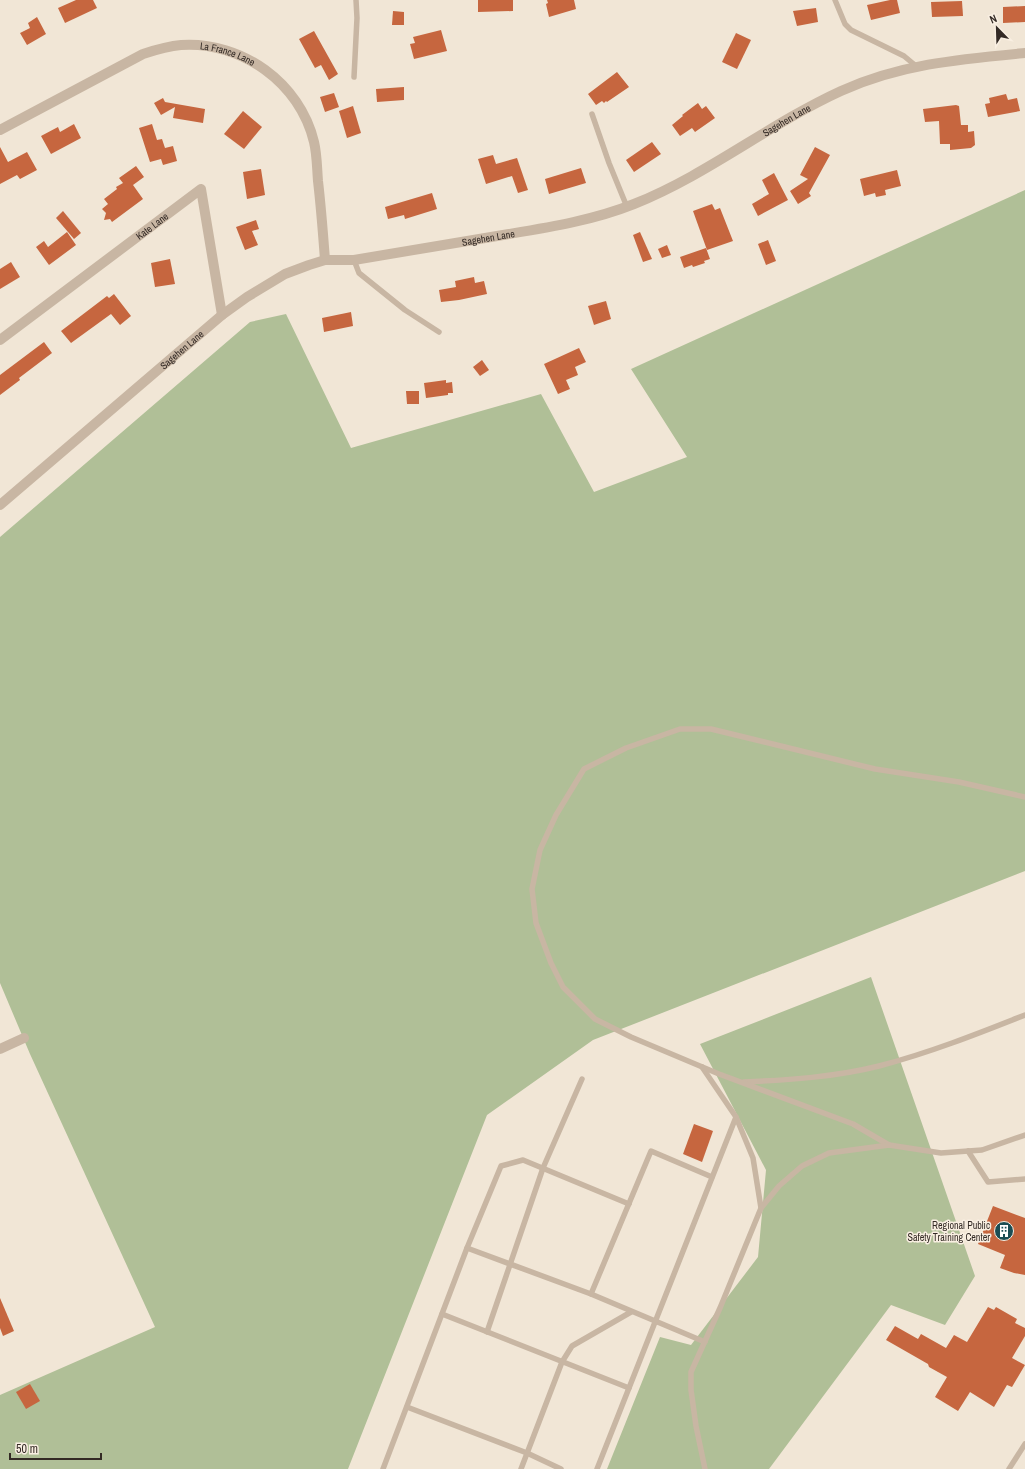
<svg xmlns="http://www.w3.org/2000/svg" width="1025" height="1469" viewBox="0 0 1025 1469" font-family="'Archivo Narrow',sans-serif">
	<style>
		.green { fill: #b0bf97 }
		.building { fill: #c6663f }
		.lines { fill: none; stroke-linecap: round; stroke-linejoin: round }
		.lane { stroke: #c8b6a3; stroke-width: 5.5 }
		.street { stroke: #c8b6a3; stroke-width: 10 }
		.labels { text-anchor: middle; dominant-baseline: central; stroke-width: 3; stroke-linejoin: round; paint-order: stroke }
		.street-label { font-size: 10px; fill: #332a25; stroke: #f9efe2 }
		.poi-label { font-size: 10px; fill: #332a25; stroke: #f9efe2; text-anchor: end }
	</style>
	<rect width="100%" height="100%" fill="#f1e6d6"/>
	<!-- green -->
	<g class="green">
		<path d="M1025,190v681l-432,169 -106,75 -139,354h-348v-74l155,-68 -125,-273 -30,-71v-446l250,-215 36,-8 65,134 190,-54 53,98 93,-35 -56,-88z"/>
		<path d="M871,977l104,299 -30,49 -54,-20 -122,164h-162l53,-132 31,8 67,-88 8,-87 -66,-126z"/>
	</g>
	<!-- building -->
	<g class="building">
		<path d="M76,0h17l4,8 -32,15 -7,-15z"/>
		<path d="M478,0h35v11l-35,1z"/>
		<path d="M547,0h27l2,9 -27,8 -3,-13 2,-1z"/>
		<path d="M890,0h7l3,13 -29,7 -4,-15z"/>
		<path d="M962,1l1,15 -31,1 -1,-15z"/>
		<path d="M1025,6v16l-22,1v-16z"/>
		<path d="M816,8l2,14 -21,4 -4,-15z"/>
		<path d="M393,11l11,1v13h-12z"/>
		<path d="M37,17l9,17 -19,11 -7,-12 10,-5 -2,-5z"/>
		<path d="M441,30l6,21 -33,8 -4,-15 5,-1 -2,-6z"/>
		<path d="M314,31l24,43 -9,6 -8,-15 -6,3 -16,-29z"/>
		<path d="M736,33l15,7 -14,29 -15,-7z"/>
		<path d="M617,72l12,15 -22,15 -1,-1 -2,2 -2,-2 -6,4 -8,-11z"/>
		<path d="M404,87v13l-27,2 -1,-13z"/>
		<path d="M334,93l5,14 -14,5 -5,-15z"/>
		<path d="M1006,94l2,6 9,-2 3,13 -32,6 -3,-13 5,-1 -1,-5z"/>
		<path d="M163,98l2,4 40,7 -2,14 -30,-5 2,-11 -14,8 -7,-12z"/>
		<path d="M698,103l4,6 4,-3 9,12 -20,14 -3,-4 -12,8 -8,-11 11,-9 -1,-1z"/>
		<path d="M956,105l3,1 2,19h7v7l6,-1 1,14 -4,3 -21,2v-6h-10l-1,-23 -14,1 -2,-13z"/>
		<path d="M353,106l8,27 -14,5 -8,-27z"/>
		<path d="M243,111l19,16 -18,22 -20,-15z"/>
		<path d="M74,124l7,14 -30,16 -10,-18 17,-9 2,5z"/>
		<path d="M152,124l5,16 5,-1 3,9 8,-2 4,15 -14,4 -2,-6 -11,3 -11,-34z"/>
		<path d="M652,142l9,12 -27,18 -8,-12z"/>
		<path d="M0,147l8,15 19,-10 10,18 -17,9 -3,-4 -17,9z"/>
		<path d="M815,147l15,8 -21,38 2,3 -13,8 -8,-13 18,-12 -8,-4z"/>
		<path d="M493,155l3,9 21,-6 11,32 -10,3 -6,-17 -26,8 -8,-25z"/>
		<path d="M136,166l8,11 -11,8 10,14 -31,23 -2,-3 -6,1 2,-7 -4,-4 6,-5 -4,-5 13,-10 -1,-2 7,-4 -4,-5z"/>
		<path d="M581,168l5,15 -37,11 -4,-15z"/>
		<path d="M261,169l4,26 -18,4 -4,-27z"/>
		<path d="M897,170l4,16 -16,4 1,5 -10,2 -1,-4 -11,3 -4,-17z"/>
		<path d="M774,173l14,27 -30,16 -6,-12 17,-10 -7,-14z"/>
		<path d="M432,193l5,16 -32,10 -1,-4 -16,4 -3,-12z"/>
		<path d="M712,204l3,6 5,-2 13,33 -26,9 -14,-39z"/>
		<path d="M63,211l18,22 -7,6 -18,-21z"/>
		<path d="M256,220l3,9 -7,2 6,14 -13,5 -9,-23z"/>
		<path d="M67,232l9,13 -27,20 -13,-18 8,-6 4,6z"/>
		<path d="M640,232l12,27 -9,3 -10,-27z"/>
		<path d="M768,240l8,21 -10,4 -8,-21z"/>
		<path d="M667,245l4,10 -9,3 -4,-9z"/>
		<path d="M706,248l4,11 -6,2 1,2 -12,4 -1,-2 -8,3 -4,-11z"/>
		<path d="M170,259l5,25 -20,3 -4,-24z"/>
		<path d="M11,262l9,15 -20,12v-20z"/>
		<path d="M474,277l1,6 9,-2 3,13 -28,6 -18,2 -2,-12 17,-3 -1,-6z"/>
		<path d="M114,294l17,22 -11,9 -9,-11 -40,29 -10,-12 46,-35 2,2z"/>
		<path d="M606,301l5,18 -17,6 -6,-19z"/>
		<path d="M351,312l2,14 -29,6 -2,-14z"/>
		<path d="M44,342l8,11 -33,25 1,2 -20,15v-20z"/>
		<path d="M579,348l7,14 -11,5 3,8 -12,5 4,9 -12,5 -14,-30z"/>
		<path d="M482,360l7,10 -9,6 -7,-9z"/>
		<path d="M446,380v3l6,-1 1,11h-5v2l-22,3 -2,-15z"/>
		<path d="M406,391h13v13h-12z"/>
		<path d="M694,1124l19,7 -11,31 -19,-8z"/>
		<path d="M993,1206l32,12v57l-11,-2 -14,-5 5,-13 -27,-11z"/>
		<path d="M0,1298l14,33 -11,5 -3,-8z"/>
		<path d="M988,1307l6,3 2,-3 21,12 -2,4 10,5v8l-13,22 13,7 -13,22 -5,-2 -13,22 -24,-15 -12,19 -23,-14 12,-20 -18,-10 -1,-3 -42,-24 9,-14 23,13 3,-5 25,14 8,-13 13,7z"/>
		<path d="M30,1384l10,17 -14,8 -10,-17z"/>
	</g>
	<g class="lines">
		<!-- lane -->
		<g class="lane">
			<path d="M835,0l10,24 6,6 53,26 12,10"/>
			<path d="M354,77l3,-59 -1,-18"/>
			<path d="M592,114l17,49 18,44"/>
			<path d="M354,260l5,13 46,37 34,22"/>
			<path d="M702,1067l34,50 17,41 8,50"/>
			<path d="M744,1082c45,-2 91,-5 135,-16 50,-13 98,-32 146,-51"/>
			<path d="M889,1145l-36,-21 -134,-50 -88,-37 -36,-18 -32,-32 -12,-24 -15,-40 -4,-34 8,-39 16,-35 28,-46 42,-21 54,-19h31l164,40 84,13 66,15"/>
			<path d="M968,1151l20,31 37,-3"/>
			<path d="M467,1248l124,46 114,48"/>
			<path d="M591,1294l60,-143 61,26"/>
			<path d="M442,1314l187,74"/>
			<path d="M487,1332l56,-164 39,-89"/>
			<path d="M407,1407l120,46 34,16"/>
			<path d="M383,1469l84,-221 34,-82 22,-6 106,44"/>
			<path d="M521,1469l41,-107 10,-16 59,-34"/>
			<path d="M597,1469l139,-352"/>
			<path d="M705,1469l-9,-43 -5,-36v-18l29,-64 41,-100 18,-22 23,-20 27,-13 60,-8 52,8 41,-3 43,-15"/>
			<path d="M1009,1469l16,-25"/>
		</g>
		<!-- street -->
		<g class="street">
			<path id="s1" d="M0,130l143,-76c12,-4 25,-8 38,-9 61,-4 119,38 133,97 3,12 3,27 4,39 3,26 5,52 7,79"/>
			<path id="s2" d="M0,340l201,-151 21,126"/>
			<path id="s3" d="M0,505l222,-190 25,-18 38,-23 24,-9 16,-5h29c52,-9 103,-17 155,-26 42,-7 85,-14 125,-30 73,-29 135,-80 207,-113 59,-27 120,-32 184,-38"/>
			<path d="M0,1049l24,-11"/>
		</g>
	</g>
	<!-- icons -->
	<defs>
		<symbol id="building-disc" viewBox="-11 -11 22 22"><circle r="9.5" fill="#1b4d54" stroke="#f9efe2"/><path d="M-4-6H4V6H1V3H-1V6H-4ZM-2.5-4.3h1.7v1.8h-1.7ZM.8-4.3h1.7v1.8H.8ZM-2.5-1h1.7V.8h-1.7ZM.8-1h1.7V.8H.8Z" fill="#fff"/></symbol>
	</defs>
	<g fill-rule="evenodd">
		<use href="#building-disc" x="993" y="1220" width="22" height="22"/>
	</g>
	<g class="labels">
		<!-- street labels -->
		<g class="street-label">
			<text stroke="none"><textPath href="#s1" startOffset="249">La France Lane</textPath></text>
			<text stroke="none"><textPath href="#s3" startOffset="899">Sagehen Lane</textPath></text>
			<text stroke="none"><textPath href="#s2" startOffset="190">Kate Lane</textPath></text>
			<text stroke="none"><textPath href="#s3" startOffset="575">Sagehen Lane</textPath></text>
			<text stroke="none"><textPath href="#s3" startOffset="239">Sagehen Lane</textPath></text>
		</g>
		<!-- poi labels -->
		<g class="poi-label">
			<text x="990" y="1225">Regional Public<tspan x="990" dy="12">Safety Training Center</tspan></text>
		</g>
	</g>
	<!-- north arrow -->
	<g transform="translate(997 28) rotate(337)" stroke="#f9efe2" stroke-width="3" paint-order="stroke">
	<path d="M0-3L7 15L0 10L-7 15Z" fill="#332a25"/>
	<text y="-6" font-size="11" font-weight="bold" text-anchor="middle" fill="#332a25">N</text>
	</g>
	<!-- scale -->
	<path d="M10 1453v6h91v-6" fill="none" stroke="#332a25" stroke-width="2"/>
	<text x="16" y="1453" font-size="12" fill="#332a25" stroke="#f9efe2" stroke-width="3" paint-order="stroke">50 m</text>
</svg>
